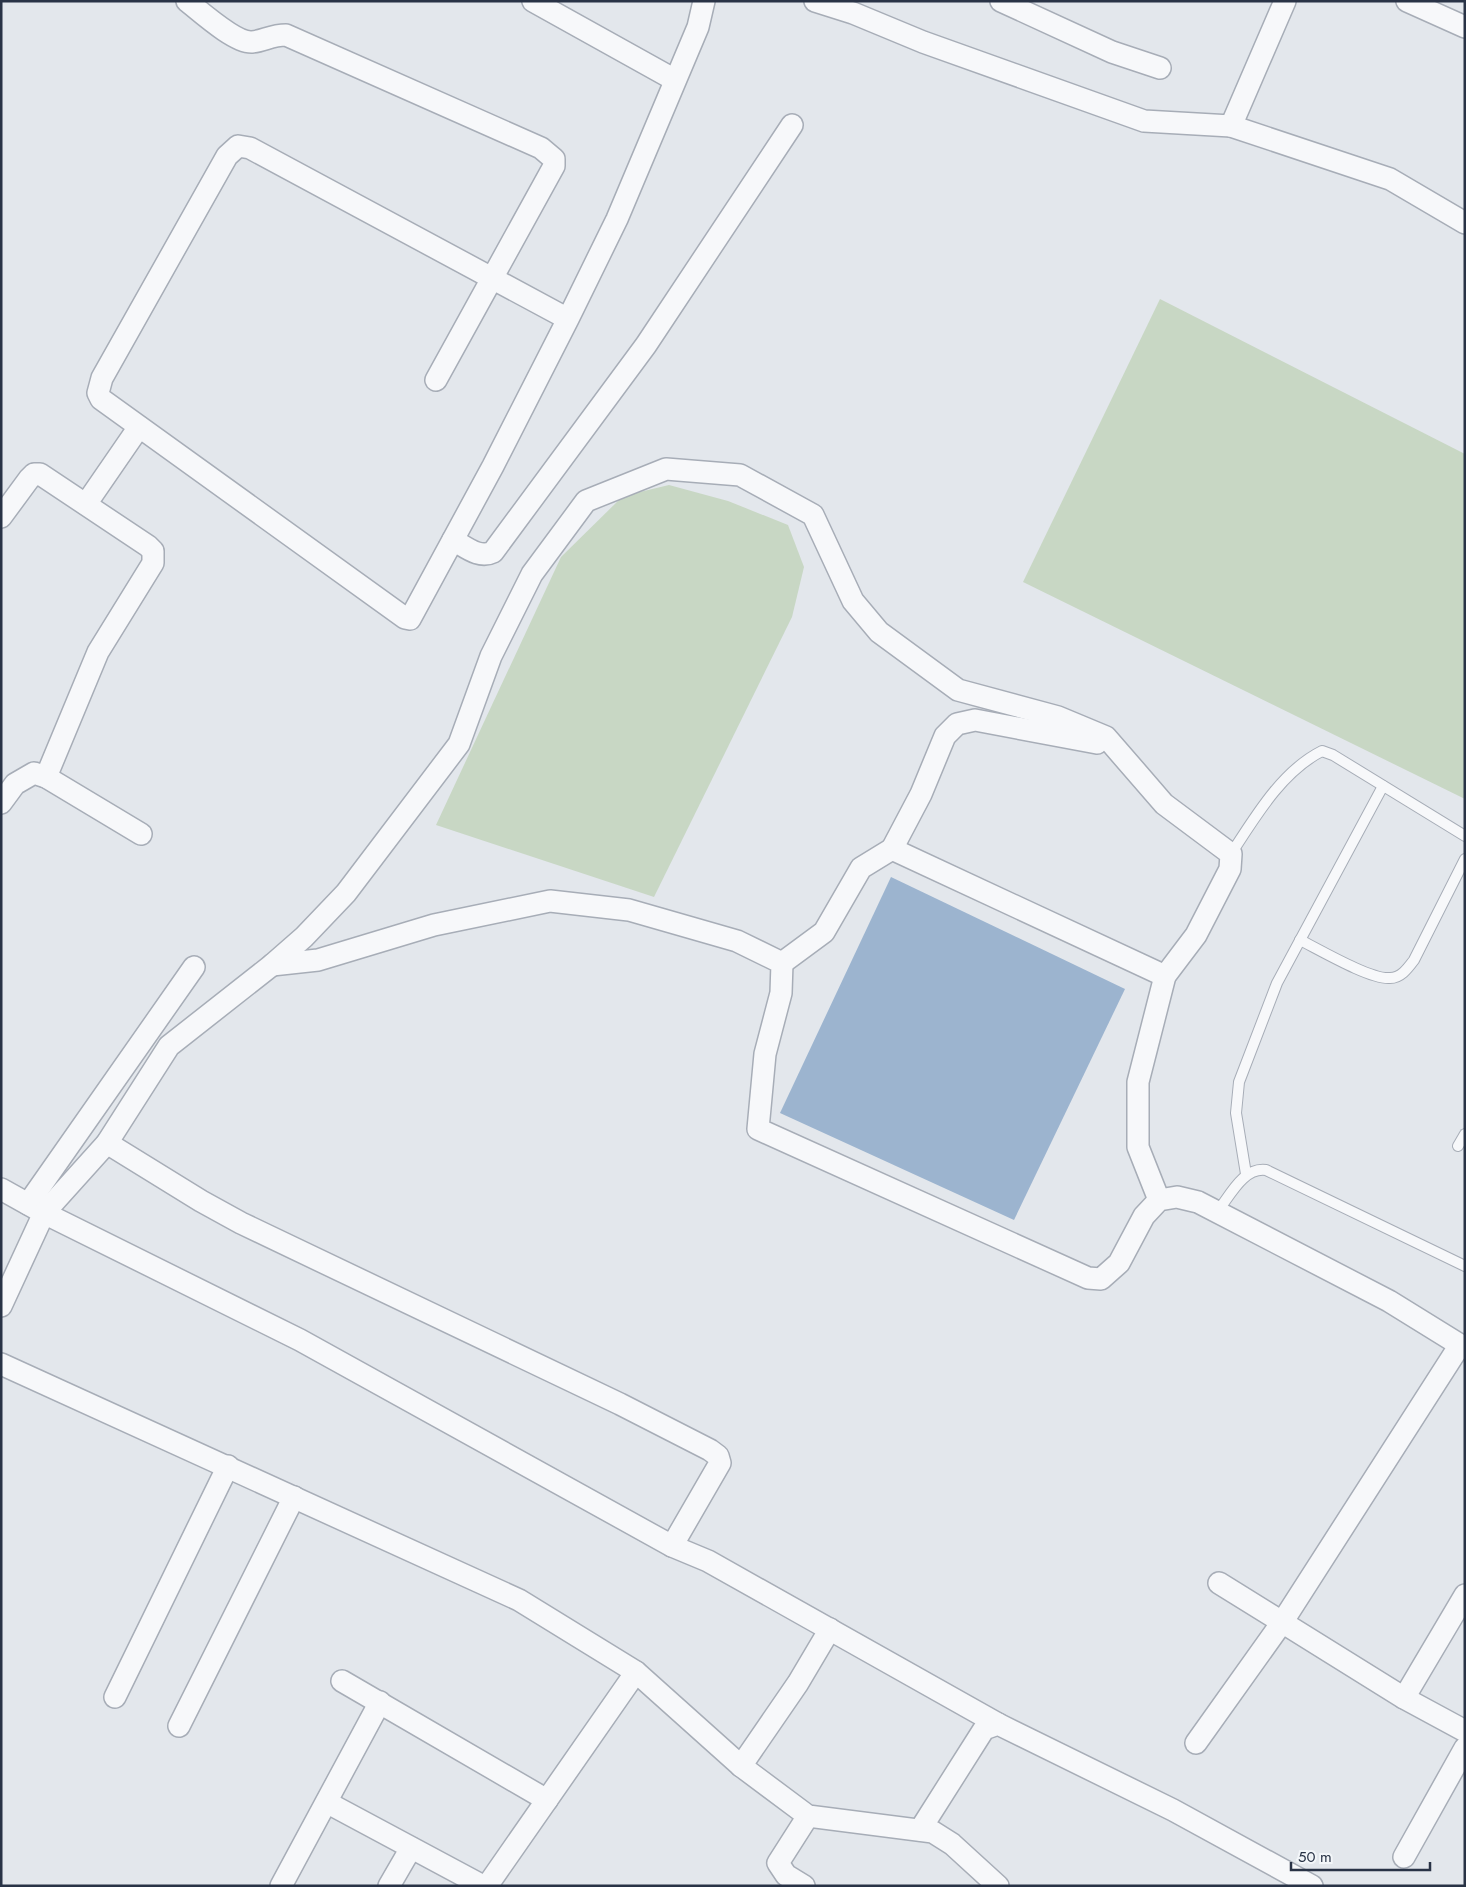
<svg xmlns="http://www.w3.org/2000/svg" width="1466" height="1887" viewBox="0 0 1466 1887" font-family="Jost,sans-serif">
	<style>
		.green { fill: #c8d7c4 }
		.water { fill: #9cb4cf }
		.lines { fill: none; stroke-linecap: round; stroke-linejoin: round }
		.service-casing { stroke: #a7adb7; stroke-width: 12 }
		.minor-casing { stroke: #a7adb7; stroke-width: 24 }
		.service { stroke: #f7f8fa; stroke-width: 10 }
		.minor { stroke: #f7f8fa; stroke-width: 21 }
	</style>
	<rect width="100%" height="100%" fill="#e3e7ec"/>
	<!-- green -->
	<g class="green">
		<path d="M1160,299l305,155v345l-442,-217z"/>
		<path d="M669,485l59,16 60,24 16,42 -12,50 -138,280 -218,-72 125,-268 62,-61z"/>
	</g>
	<!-- water -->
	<path class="water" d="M891,877l234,112 -111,231 -234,-107z"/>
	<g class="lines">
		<defs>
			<g id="service">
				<path d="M1231,854c24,-37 51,-83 91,-103l11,4 132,81"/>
				<path d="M1300,940c20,10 71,40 90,38 11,0 18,-10 24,-18l51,-101"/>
				<path d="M1458,1146l7,-12"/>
				<path d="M1246,1174l-10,-61 3,-31 38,-99 106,-197"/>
				<path d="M1217,1212c13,-16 26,-45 49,-42l199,96"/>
			</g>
			<g id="minor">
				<path d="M187,1c14,11 48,42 65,41 12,-1 19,-7 34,-7l255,113 13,11v7l-118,214"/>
				<path d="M533,1l142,79"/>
				<path d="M815,1l38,12 70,29 221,79 87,5 159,53 75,44"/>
				<path d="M1001,1l111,51 48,16"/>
				<path d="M1407,1l58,26"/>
				<path d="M1231,126l54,-125"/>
				<path d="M568,319l-318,-171 -12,-2 -11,10 -125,222 -4,15 3,6 304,219 5,1 83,-153 75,-147 49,-100 81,-192 6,-26"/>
				<path d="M86,504l53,-77"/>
				<path d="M1,517l28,-38 5,-5h6l108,72 5,5v12l-55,89 -52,125"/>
				<path d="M453,540c13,7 26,19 40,12l153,-207 146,-220"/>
				<path d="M1,803l14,-19 19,-11 12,4 95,57"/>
				<path d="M892,849l29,-55 24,-58 12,-12 18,-4 122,23"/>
				<path d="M782,963l42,-31 37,-64 31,-19 273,127"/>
				<path d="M272,965l46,-5 116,-35 116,-24 79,9 108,31 45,22 -1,30 -16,61 -7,75 330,149 13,1 18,-16 25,-47 15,-16 18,-3 21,5 191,99 76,47"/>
				<path d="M107,1143l94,58 40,22 379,181 90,46 8,6 2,7 -48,83"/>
				<path d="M1,1189l43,24 256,127 372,206 36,15 290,163"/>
				<path d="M28,1204l166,-237"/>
				<path d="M1,1306l43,-93 63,-70 62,-97 103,-81 32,-28 42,-44 113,-149 32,-88 41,-82 54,-73 80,-32 74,6 73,40 40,86 26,31 79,58 100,27 48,20 58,67 67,50 -1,15 -34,66 -31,41 -27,106v65l21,53"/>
				<path d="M1,1364l518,236 117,72 105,94 67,50 125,16 19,12 46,42"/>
				<path d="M1219,1583l185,115 61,33"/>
				<path d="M342,1681l205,119"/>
				<path d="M115,1697l113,-231"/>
				<path d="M1404,1698l61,-103"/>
				<path d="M179,1726l115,-229"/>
				<path d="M1196,1743l87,-122 177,-276"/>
				<path d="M741,1766l57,-83 32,-54"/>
				<path d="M328,1803l155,83"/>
				<path d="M920,1830l64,-101 14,-5 175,86 139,76"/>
				<path d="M1404,1857l61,-109"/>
				<path d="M281,1886l99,-184"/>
				<path d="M389,1886l22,-38"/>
				<path d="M487,1886l149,-214"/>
				<path d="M804,1886l-18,-11 -8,-12 30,-47"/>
			</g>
		</defs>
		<!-- service casing -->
		<use href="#service" class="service-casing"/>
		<!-- minor casing -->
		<use href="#minor" class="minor-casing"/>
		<!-- service -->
		<use href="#service" class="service"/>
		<!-- minor -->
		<use href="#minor" class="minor"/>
	</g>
	<!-- border -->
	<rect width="1466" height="1887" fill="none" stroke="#293346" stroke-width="5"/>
	<!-- scale -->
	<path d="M1291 1862v8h139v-8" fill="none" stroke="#293346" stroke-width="2.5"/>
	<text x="1298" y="1862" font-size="15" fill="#293346" stroke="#f3f6f9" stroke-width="4" paint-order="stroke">50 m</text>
</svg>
